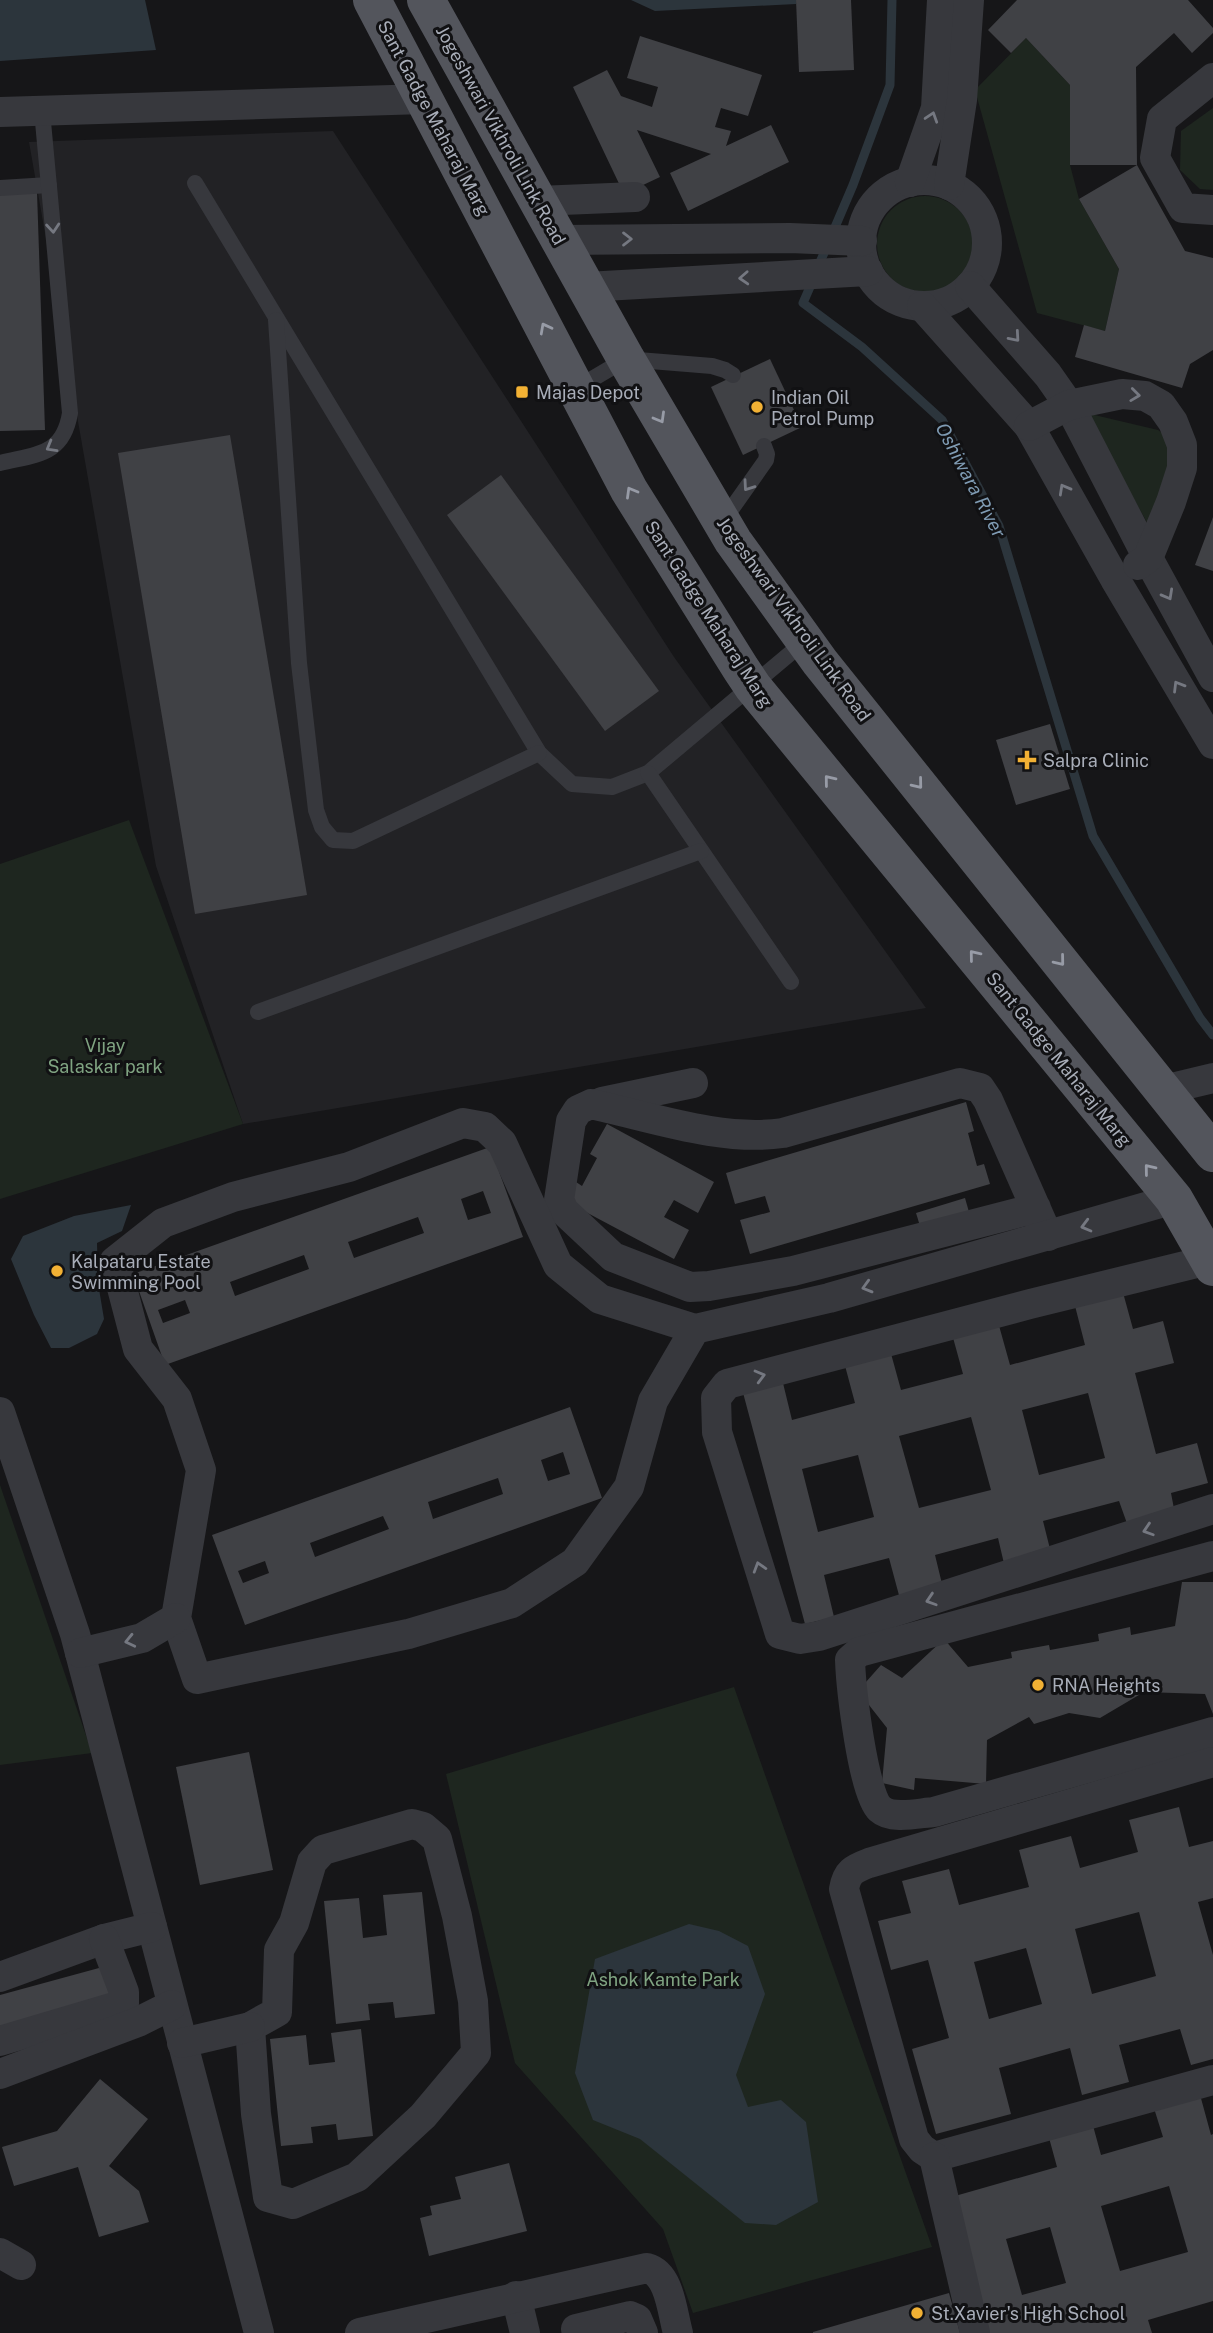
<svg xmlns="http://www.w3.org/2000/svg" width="1213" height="2333" viewBox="0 0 1213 2333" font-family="'Public Sans',sans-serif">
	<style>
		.built { fill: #222225 }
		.green { fill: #1e261f }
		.water { fill: #2c353c }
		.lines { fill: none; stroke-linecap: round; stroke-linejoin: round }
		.stream { stroke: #2c353c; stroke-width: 9 }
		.building { fill: #404145; fill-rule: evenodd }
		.service { stroke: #37383d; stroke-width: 16 }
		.minor { stroke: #37383d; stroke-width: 30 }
		.primary { stroke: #53555c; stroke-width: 38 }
		.oneway { stroke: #757881 }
		.oneway2 { stroke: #979ba6 }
		.poi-dot { fill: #f2b134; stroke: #111113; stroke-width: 2.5 }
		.labels { text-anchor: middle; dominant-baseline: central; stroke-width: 6; stroke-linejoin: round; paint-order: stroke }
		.street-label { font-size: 18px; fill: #a8adb8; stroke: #111113 }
		.poi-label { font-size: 18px; fill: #a8adb8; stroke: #111113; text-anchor: start }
		.park-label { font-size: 18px; fill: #7fa381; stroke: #111113 }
		.water-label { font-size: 19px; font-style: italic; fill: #7f9bb3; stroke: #111113 }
	</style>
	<rect width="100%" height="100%" fill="#161618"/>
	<!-- built -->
	<path class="built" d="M333,131l341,526 252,351 -683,116 -87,-258 -127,-724z"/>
	<!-- green -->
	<g class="green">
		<path d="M1026,38l44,47v80l9,34 40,70 -14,62 -68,-18 -62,-223z"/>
		<path d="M1213,108v82l-13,-1 -20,-19 1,-39z"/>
		<circle cx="925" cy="244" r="48"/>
		<path d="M1086,413l72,17 8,6 5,27 -22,63z"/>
		<path d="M129,820l114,304 -243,75v-335z"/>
		<path d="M0,1485l92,268 -92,12z"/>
		<path d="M734,1687l198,560 -239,66 -30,-84 -148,-166 -69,-289z"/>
	</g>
	<!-- water -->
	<g class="water">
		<path d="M0,0h145l11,50 -156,11z"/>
		<path d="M631,0h165v4l-141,7z"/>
		<path d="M131,1205l-9,26 -25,12 1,40 6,36 -7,15 -28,14h-18l-17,-33 -23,-56 12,-23 51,-20z"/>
		<path d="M689,1924l30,7 29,15 17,48 -29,81 12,32 33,-7 25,22 12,80 -42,23 -31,-2 -105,-84 -47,-19 -18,-47 20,-114z"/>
	</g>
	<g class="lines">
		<!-- stream -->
		<g class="stream">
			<path d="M818,267l35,-82 37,-100 2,-85"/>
			<path d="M813,280l-10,23 59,44 80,73 57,106 94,310 107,182 13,17"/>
		</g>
	</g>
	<!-- building -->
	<g class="building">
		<path d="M796,0h55l3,70 -55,2z"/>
		<path d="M1017,0h171l25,28v5l-21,20 -18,-20 -38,34 1,98h-67v-80l-44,-47 -15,15 -23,-23z"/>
		<path d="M640,36l122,39 -14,41 -27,-8 -6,19 16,4 -5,15 45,-21 18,37 -101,49 -18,-38 41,-19 -74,-24 23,47 -36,17 -51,-107 34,-17 14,26 31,11 6,-20 -31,-9z"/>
		<path d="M1137,165l48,86 28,7v92l-23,14 -8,24 -107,-31 9,-32 21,6 14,-62 -40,-70z"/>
		<path d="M37,192l8,238 -45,1v-238z"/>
		<path d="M770,359l32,68 -59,28 -32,-68z"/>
		<path d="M230,435l77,460 -112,19 -77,-461z"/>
		<path d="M501,475l158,216 -54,40 -158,-216z"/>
		<path d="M1213,517v54l-18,-6z"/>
		<path d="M1050,724l20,65 -54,16 -20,-65z"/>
		<path d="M966,1102l8,29 -6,2 9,33 7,-2 6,20 -240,70 -10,-34 30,-8 -5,-16 -30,8 -9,-31z"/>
		<path d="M607,1124l107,58 -16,31 -24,-13 -10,17 25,13 -15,29 -109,-58 11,-19 6,4 15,-28 -7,-4z"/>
		<path d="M490,1147l33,90 -358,128 -32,-91zM483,1191l8,22 -23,7 -7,-21zM418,1217l6,16 -70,25 -6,-16zM304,1255l5,14 -74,27 -5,-14zM185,1300l5,13 -27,10 -5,-13z"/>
		<path d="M965,1198l4,14 -49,14 -4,-13z"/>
		<path d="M1122,1289l11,40 30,-8 11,42 -39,10 21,81 41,-11 11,40 -37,10 4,21 -46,15 -10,-28 -76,20 9,36 -46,15 -8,-34 -63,17 8,33 -43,11 -11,-41 -65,17 10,42 -29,7 -63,-235 40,-10 10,41 63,-17 -11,-41 46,-12 11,40 62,-16 -11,-40 46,-12 12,43 75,-20 -11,-43zM1088,1393l17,65 -66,17 -17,-65zM971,1417l20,73 -72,18 -20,-72zM858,1455l16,62 -56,15 -16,-63z"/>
		<path d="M570,1407l32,91 -357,127 -33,-90zM563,1452l7,22 -22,7 -7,-21zM498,1478l5,16 -70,25 -5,-17zM383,1516l6,13 -74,28 -5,-14zM265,1561l4,12 -26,10 -5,-12z"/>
		<path d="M1182,1582h31v132l-8,-20 -61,-2 -44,26 -31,-5 -35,11 -5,-7 -42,23 -1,44 -71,-6 -1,12 -32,-7 5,-55 -29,-37 23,-26 21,13 42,-39 24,28 44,-9 -1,-6 38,-7 1,5 49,-9 -1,-7 32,-7 1,8 44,-9z"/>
		<path d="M249,1752l24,118 -73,15 -24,-118z"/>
		<path d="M1179,1807l10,40 24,-6v57l-15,4 15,53v104l-22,6 -11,-36 -61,16 10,37 -47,13 -12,-47 -71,20 12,46 -75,20 -24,-85 37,-11 -21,-78 -37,10 -13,-49 33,-8 -9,-32 47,-12 10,36 70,-18 -10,-37 52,-14 9,32 58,-16 -9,-32zM1139,1912l17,64 -64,18 -17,-65zM1026,1948l16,56 -53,15 -15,-57z"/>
		<path d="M422,1892l13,122 -40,4 -2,-16 -25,2 2,16 -34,4 -12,-123 35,-3 4,40 24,-3 -4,-40z"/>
		<path d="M110,1965l8,29 -118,32v-31z"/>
		<path d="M361,2029l12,107 -35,4 -2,-16 -25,3 2,16 -32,3 -11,-107 36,-4 3,30 26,-3 -4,-29z"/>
		<path d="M100,2079l48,40 -39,47 30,25 10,31 -50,15 -21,-70 -64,19 -12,-39 55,-16z"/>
		<path d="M1199,2091l12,44 2,-1v167l-65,19 4,13h-165l-39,-135 109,-31 -9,-33 44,-12 9,33 62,-18 -10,-32zM1169,2186l19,66 -68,19 -19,-65zM1050,2227l16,56 -44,12 -16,-56z"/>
		<path d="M509,2163l18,68 -98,25 -9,-38 12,-3 -2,-9 31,-7 -6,-22z"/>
		<path d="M949,2293l11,40h-147v-1z"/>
	</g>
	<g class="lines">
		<!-- service -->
		<g class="service">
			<path d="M195,183l344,570 33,31 40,3 36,-14 157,-132"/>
			<path d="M0,188l49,-3"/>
			<path d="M276,320l23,343 17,147 6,17 11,13 20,1 186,-88"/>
			<path d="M577,388l49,-29 86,7 13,4 8,5"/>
			<path d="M0,463c36,-9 63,-7 70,-50l-28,-302"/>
			<path d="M723,521l43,-61 1,-6 -3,-8"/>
			<path d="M648,773l143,209"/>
			<path d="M258,1012l443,-161"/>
		</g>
		<!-- minor -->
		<g class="minor">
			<path d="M1213,78l-51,41 -7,39 28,50 30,2"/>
			<path d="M0,112l424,-13"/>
			<circle cx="924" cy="243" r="63"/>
			<path d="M910,182l26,-74 6,-108"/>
			<path d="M949,185l13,-85 7,-100"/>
			<path d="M538,201l97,-4"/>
			<path d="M559,240l231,-2 72,3"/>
			<path d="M970,286l78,89 21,30 79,153 65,119"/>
			<path d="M586,287l282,-16"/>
			<path d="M922,306l107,120 86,153 98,165"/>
			<path d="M1029,426l40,-21 53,-11 23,2 16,9 12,17 9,23v23l-11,34 -23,56 -10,7"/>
			<path d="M1163,1090l50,-12"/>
			<path d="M602,1102l91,-19"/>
			<path d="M1036,1208l-243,63 -84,15 -19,1 -77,-30 -49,-46 -5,-11 12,-79 7,-11 13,-6c60,13 131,38 192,29l177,-50 20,5 8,12 60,136"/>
			<path d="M1209,1260l-179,44 -303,80 -11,14 1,34 63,202 20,5 19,-3 394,-127"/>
			<path d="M695,1329l-42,72 -24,86 -54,75 -63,41 -104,31 -211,45 -21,-61 25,-148 -24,-71 -39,-50 -23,-88 48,-38 70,-26 116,-30 114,-44 22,4 17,16 56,122 42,34 95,30 134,-31 345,-99"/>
			<path d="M0,1412l75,222 184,699"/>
			<path d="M1213,1556l-354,96 -9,8c1,27 13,134 30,149 12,11 39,4 54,3l279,-80"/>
			<path d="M80,1653l62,-15 34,-20"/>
			<path d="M1213,1762l-344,101c-16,6 -22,9 -25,26l70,250 8,10 12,8 279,-77"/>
			<path d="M412,1824l11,3 14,12 20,77 16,85 3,52 -53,63 -66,61 -64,27 -25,-7 -12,-83 -6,-87 27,-15 2,-62 15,-27 18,-61 11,-12z"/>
			<path d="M0,1977l104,-38 48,-12"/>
			<path d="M0,2041l124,-37v-12l-20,-53"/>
			<path d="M182,2043l68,-16"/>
			<path d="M0,2074l138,-52 34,-17"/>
			<path d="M934,2157l41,176"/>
			<path d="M0,2253l21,12"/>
			<path d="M516,2296l9,37"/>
			<path d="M576,2329l54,-13 7,3 6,14"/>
			<path d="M360,2333l287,-65c23,6 25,44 31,65"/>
		</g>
		<!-- primary -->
		<g class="primary">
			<path d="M372,0l257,490 112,179 12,18 421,512 39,68"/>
			<path d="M426,0l200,359 107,182 87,121 393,491"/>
		</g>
	</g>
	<!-- one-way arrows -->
	<defs><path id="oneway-chevron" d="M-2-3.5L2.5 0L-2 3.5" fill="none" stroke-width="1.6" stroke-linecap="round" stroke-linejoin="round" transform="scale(1.75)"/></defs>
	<g class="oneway">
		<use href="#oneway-chevron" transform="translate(932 117) rotate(-72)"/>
		<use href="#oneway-chevron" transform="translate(53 228) rotate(85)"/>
		<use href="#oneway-chevron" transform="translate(627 239)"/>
		<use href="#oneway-chevron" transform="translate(744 278) rotate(177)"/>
		<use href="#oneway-chevron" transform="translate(1015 337) rotate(49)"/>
		<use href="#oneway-chevron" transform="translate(1135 395) rotate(7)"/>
		<use href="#oneway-chevron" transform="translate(51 447) rotate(150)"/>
		<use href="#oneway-chevron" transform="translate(748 486) rotate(125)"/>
		<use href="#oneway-chevron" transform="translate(1064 489) rotate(-119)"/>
		<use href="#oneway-chevron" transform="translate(1168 595) rotate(61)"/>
		<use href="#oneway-chevron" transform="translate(1178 686) rotate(-121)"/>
		<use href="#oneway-chevron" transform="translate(1086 1226) rotate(165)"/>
		<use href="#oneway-chevron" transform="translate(867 1287) rotate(164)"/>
		<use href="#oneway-chevron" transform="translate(760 1376) rotate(-15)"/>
		<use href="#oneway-chevron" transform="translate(1148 1530) rotate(162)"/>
		<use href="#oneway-chevron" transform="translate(759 1567) rotate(-107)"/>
		<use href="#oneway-chevron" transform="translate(931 1600) rotate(162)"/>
		<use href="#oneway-chevron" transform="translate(130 1641) rotate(167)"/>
	</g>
	<g class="oneway2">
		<use href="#oneway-chevron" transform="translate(545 328) rotate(-118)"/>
		<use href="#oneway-chevron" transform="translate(660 418) rotate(60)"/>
		<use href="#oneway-chevron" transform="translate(631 492) rotate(-120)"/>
		<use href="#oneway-chevron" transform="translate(829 780) rotate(-129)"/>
		<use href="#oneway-chevron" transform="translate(918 784) rotate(51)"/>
		<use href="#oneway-chevron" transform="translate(974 955) rotate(-129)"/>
		<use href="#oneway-chevron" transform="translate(1060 961) rotate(51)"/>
		<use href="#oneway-chevron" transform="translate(1149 1169) rotate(-129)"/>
	</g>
	<!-- markers -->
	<g class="poi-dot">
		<rect x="515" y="385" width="14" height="14" rx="3.5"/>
		<circle cx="757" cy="407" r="7"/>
		<path d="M1023.5 749.5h7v7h7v7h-7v7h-7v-7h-7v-7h7z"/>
		<circle cx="57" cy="1271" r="7"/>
		<circle cx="1038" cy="1685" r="7"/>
		<circle cx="917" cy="2313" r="7"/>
	</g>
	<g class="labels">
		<!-- street labels -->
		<g class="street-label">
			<text transform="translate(434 118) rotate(62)">Sant Gadge Maharaj Marg</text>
			<text transform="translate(501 135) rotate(61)">Jogeshwari Vikhroli Link Road</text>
			<text transform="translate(709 614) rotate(57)">Sant Gadge Maharaj Marg</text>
			<text transform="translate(794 619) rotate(54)">Jogeshwari Vikhroli Link Road</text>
			<text transform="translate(1059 1059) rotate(51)">Sant Gadge Maharaj Marg</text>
		</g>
		<!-- poi labels -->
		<g class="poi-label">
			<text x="536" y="392">Majas Depot</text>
			<text x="771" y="397">Indian Oil<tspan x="771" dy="21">Petrol Pump</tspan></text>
			<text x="1043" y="760">Salpra Clinic</text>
			<text x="71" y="1261">Kalpataru Estate<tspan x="71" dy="21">Swimming Pool</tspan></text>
			<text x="1052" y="1685">RNA Heights</text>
			<text x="931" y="2313">St.Xavier's High School</text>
		</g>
		<!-- park labels -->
		<g class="park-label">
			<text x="105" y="1045">Vijay<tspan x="105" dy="21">Salaskar park</tspan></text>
			<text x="663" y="1979">Ashok Kamte Park</text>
		</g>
		<!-- water labels -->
		<g class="water-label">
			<text transform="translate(971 480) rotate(62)">Oshiwara River</text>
		</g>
	</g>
</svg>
